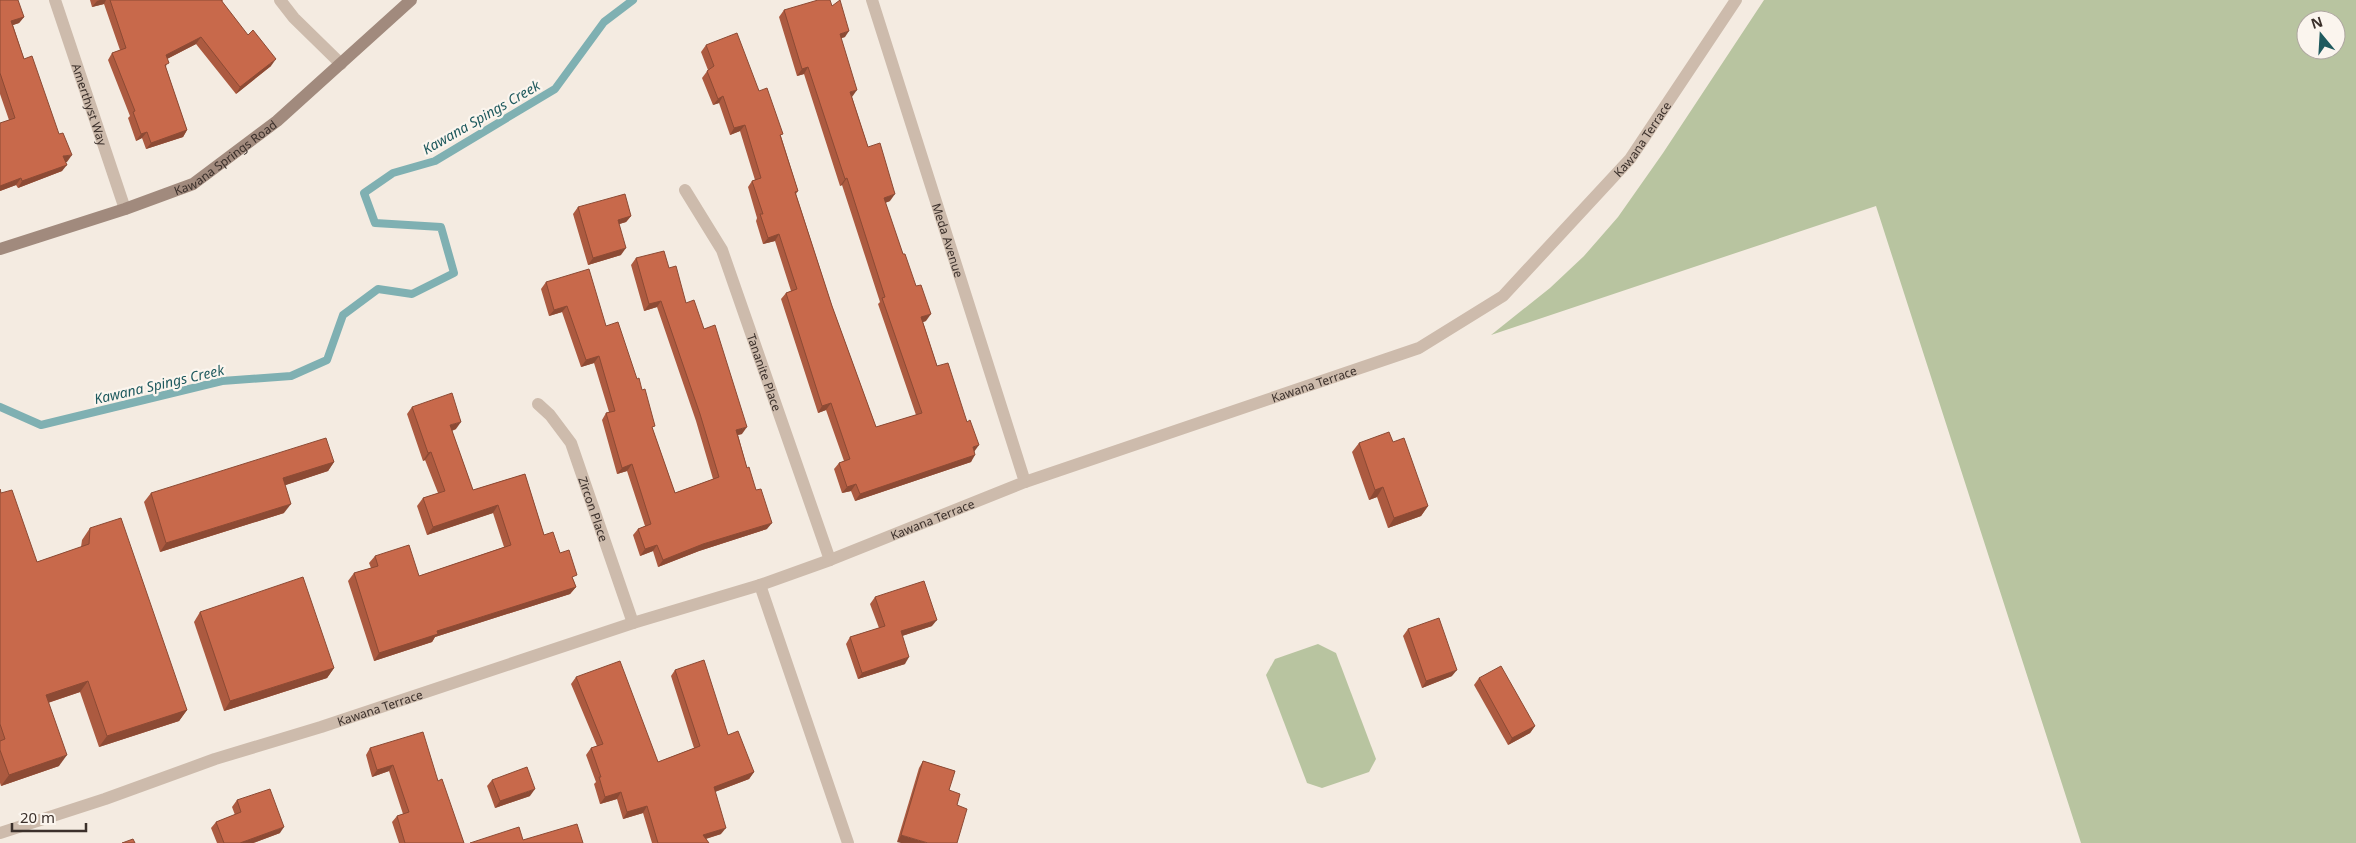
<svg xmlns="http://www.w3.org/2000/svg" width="2356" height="843" viewBox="0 0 2356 843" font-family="'Noto Sans',sans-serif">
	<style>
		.green { fill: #b8c4a0; fill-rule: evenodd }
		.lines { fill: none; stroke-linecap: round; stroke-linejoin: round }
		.stream { stroke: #7fb0b2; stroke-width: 8 }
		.street { stroke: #cdbbac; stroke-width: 12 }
		.secondary { stroke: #a18a7d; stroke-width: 12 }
		.wall { fill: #ac5a40 }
		.shaded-wall { fill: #8c4a34 }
		.building { fill: #c8694b; stroke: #8c4a34 }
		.labels { text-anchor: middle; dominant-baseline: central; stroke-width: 4.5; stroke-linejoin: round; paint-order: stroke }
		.street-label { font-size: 12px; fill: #3b302b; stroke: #fbf5ee }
		.water-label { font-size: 14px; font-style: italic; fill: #1f5a5e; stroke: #fbf5ee }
	</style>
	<rect width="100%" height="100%" fill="#f4ebe1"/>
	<!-- green -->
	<g class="green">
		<path d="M1764,0h592v843h-275l-205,-637 -385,129 59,-47 34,-32 34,-39 45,-64zM2306,20h30v30h-30z"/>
		<path d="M1318,644l18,9 40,106 -7,13 -47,16 -15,-5 -41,-108 9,-16z"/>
	</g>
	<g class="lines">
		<!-- stream -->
		<path class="stream" d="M0,407l41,18 181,-44 69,-5 36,-16 16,-45 35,-26 34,5 42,-21 -13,-46 -66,-4 -11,-30 29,-20 42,-12 120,-72 49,-67 29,-22"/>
		<!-- street -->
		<g class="street">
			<path id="s1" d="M55,0l70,209"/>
			<path d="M280,0l14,18 47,46"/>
			<path id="s2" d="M872,0l153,482"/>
			<path id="s3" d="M685,190l37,60 108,310"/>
			<path id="s4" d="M538,404l12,11 21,28 62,180"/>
			<path d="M760,585l88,258"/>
			<path id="s5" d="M0,833l105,-34 110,-40 106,-32 312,-104 127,-38 70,-25 195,-78 394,-134 84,-52 127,-137 106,-159"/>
		</g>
		<!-- secondary -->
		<path class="secondary" id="s6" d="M0,249l125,-40 68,-25 84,-63 134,-121"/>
	</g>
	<!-- wall -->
	<g class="wall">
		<path d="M0,0l24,17 -5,6 -6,2 11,34 43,103h-1l-4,9 -44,17 -2,-3 -16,6v-67l9,-4 -9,-26z"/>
		<path d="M90,0h133l-1,2 49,64 -35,28 -40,-50 -29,15 -1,9 21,62 -4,7 -37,12 -4,-11 -6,3 -8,-23 2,-2 -22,-56 4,-7 8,-3 -16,-46 -12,3z"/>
		<path d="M832,6l13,31 -4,1 11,59 16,50 22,54 -5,2 41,118 -3,1 14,44 37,86 -3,10 -116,39 -4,-10 -9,2 -8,-24 5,-6 5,-2 -18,-51 -8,3 -37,-114 5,-6 5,-2 -16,-50 -12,3 -7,-23 1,-3 -9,-31 4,-6 3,-1 -15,-49 -10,4 -11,-32 -6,2 -11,-27 6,-8 -7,-18 5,-7 53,46 22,45 17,55 -2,3 36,112 44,121 40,-12 -38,-111 2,-2 -38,-117 -2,1 -36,-112 -7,2 -18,-59 5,-7z"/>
		<path d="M578,207l53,9 -5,6 -7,2 2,31 -33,10 -15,-51z"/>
		<path d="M636,258l33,10 17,35 18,26 38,105 -4,1 9,33 20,61 -68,22 -41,16 -5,-16 -13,5 -7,-21 5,-6 7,-3 -18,-55 -10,3 -15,-54 4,-7 3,-1 -15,-49 -13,4 -19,-55 -13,4 -8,-27 5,-7 60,44 47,104 22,63 38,-14 -17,-58 -39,-114 -13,4 -13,-46z"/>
		<path d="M412,407l44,22 -4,2 21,59 52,-16 19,61 16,18 14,28 2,6 -6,7 -135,43 -3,5 -58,19 -26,-80 6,-8 17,-5 -2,-5 6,-7 44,20 85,-29 -11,-34 -66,22 -10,-29 6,-8 15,-5 -13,-33 -2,1 -16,-47z"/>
		<path d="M1393,442l35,64 -7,10 -33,12 -11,-31 -8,3 -17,-48 7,-9z"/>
		<path d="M334,462l-6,9 -43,14 -1,28 -124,39 -16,-50 7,-9z"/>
		<path d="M0,489l1,4 36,69 44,-15 1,-7 8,-12 97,182 -8,11 -80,26 -19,-55 -32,11 11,63 -58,20 -1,-3z"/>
		<path d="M875,597l57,29 -30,10 3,28 -47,15 -12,-35 4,-7 29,-9 -9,-24z"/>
		<path d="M200,612l134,56 -7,10 -103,33 -30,-89z"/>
		<path d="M1408,629l44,47 -30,12 -19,-52z"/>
		<path d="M675,670l53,65 26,37 -5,7 -34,13 6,42 -15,5 3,4h-57l-9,-30 -20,6 -6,-20 -17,5 -6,-20 2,-2 -10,-27 5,-7 6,-2 -26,-62 5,-7 82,85 36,-14 -23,-72z"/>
		<path d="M1479,678l56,48 -5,7 -22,12 -34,-60z"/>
		<path d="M370,748l68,33 26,62h-65l-7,-21 5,-6 6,-2 -14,-43 -17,6 -6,-22z"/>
		<path d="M923,761l32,10 -58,71 22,-74z"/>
		<path d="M492,780l38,16 -35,12 -8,-22z"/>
		<path d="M237,800l43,33 -27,10h-36l-6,-15 5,-6 19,-7 -3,-8z"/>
	</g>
	<!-- shaded-wall -->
	<g class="shaded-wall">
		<path d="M100,0h6l-2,4 -12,3 5,-6z"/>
		<path d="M24,17l-5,6 -12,4 4,-6z"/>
		<path d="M849,31l-4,6 -10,3 5,-6z"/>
		<path d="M201,37l-5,7 -35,18 5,-7z"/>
		<path d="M276,59l-5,7 -35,28 4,-7z"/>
		<path d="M808,67l-4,7 -7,2 5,-7z"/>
		<path d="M857,90l-5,7 -2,-5z"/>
		<path d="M723,96l-4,7 -6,2 5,-6z"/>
		<path d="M745,125l-5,6 -10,4 4,-7z"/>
		<path d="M187,130l-4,7 -37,12 5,-6z"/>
		<path d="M147,132l-5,6 -6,3 5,-7z"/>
		<path d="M72,155l-5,7h-8l4,-6z"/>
		<path d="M67,165l-5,6 -44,17 4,-7z"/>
		<path d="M21,178l-5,7 -16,6v-5z"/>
		<path d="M847,178l-5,7 -2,1 5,-7z"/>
		<path d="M895,194l-5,7 -11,4 5,-7z"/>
		<path d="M631,216l-5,6 -13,4 5,-6z"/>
		<path d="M779,234l-4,7 -12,3 5,-6z"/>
		<path d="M626,248l-5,7 -33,10 5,-7z"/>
		<path d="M661,301l-4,6 -13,4 5,-7z"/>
		<path d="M567,306l-5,6 -13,4 5,-6z"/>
		<path d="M931,314l-5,7 -10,3 5,-7z"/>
		<path d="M599,356l-5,7 -13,4 5,-7z"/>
		<path d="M831,403l-5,7 -8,3 4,-7z"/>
		<path d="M461,422l-5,7 -12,4 6,-8z"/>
		<path d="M747,427l-5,7 -10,2 4,-6z"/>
		<path d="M979,445l-5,7 -1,-5z"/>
		<path d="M431,452l-6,8 -2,1 5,-8z"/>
		<path d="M975,455l-4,7 -116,39 5,-7z"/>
		<path d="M334,462l-6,9 -51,17 6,-10z"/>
		<path d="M632,464l-5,7 -10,3 5,-6z"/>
		<path d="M856,484l-5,7 -9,2 5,-6z"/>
		<path d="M1383,487l-6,10 -8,3 6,-10z"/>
		<path d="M291,504l-7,9 -124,39 6,-9z"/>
		<path d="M498,505l-5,8 -66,22 6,-8z"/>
		<path d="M1428,506l-7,10 -33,12 6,-10z"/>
		<path d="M772,523l-5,6 -68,22 -41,16 5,-7 40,-16z"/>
		<path d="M657,545l-4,6 -13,5 5,-7z"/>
		<path d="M576,587l-6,7 -135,43 -3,5 -58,19 5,-8 58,-22z"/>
		<path d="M937,620l-5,6 -36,12 5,-7z"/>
		<path d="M909,657l-4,7 -47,15 4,-6z"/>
		<path d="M334,668l-7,10 -103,33 6,-10z"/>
		<path d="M1457,670l-5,6 -30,12 4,-7z"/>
		<path d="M88,681l-8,11 -42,14 8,-11z"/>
		<path d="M187,710l-8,11 -80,26 8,-11z"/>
		<path d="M1535,726l-5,7 -22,12 4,-7z"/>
		<path d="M67,755l-8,11 -58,20 8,-11z"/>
		<path d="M393,765l-4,6 -17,6 5,-7z"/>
		<path d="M754,772l-5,7 -40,15 5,-7z"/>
		<path d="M535,789l-5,7 -35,12 5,-7z"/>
		<path d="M621,792l-4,7 -17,5 5,-7z"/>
		<path d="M647,806l-4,7 -20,6 4,-7z"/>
		<path d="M284,827l-4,6 -27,10h-13z"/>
		<path d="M726,828l-5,6 -23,7 5,-6z"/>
		<path d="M901,835l27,8h-27l-4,-1z"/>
	</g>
	<!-- building -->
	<g class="building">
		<path d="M0,0h18l6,17 -13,4 13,38 8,-3 27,78 4,-1 9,22 -9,1 4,9 -45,16 -1,-3 -21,8v-63l15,-5 -15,-45z"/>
		<path d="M110,0h111l27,35 5,-5 23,29 -36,28 -39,-50 -35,18 3,8 -4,2 22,65 -36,13 -4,-11 -6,2 -8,-22 2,-1 -23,-58 14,-5z"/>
		<path d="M818,0h12l2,6 8,-6 9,31 -9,3 17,56 -7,2 18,55 12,-4 15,51 -11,4 19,56h2l11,32 5,-1 10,29 -10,3 16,49 11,-3 19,59 3,-2 9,25 -6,2 2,8 -115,39 -4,-10 -9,3 -8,-24 11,-4 -19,-56 -9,3 -36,-113 11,-4 -18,-55 -11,4 -8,-24h3l-11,-33 9,-3 -16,-53 -11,3 -11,-32 -5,3 -11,-28 7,-5 -8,-21 31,-12 22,58 8,-3 16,46 -3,1 18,56 -3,1 37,114 44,121 46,-14 -40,-115 3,-1 -38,-119 -2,1 -37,-112 -6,2 -18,-59z"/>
		<path d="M625,194l6,22 -13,4 8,28 -33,10 -15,-51z"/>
		<path d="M664,251l5,17 7,-2 10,37 8,-3 10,29 11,-4 32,102 -11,3 11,38 2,-1 7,23 5,-1 11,34 -69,21 -40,16 -6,-15 -12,4 -7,-20 13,-5 -19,-60 -10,4 -16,-55 9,-2 -16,-55 -13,4 -19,-54 -13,4 -8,-28 43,-13 17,57 12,-4 19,57 2,-1 3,12 3,-1 10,37 -3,1 23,66 44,-16 -19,-63 -39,-113 -12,3 -13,-46z"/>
		<path d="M452,393l9,29 -11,3 23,65 52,-16 19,61 9,-3 7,21 9,-3 8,25 -5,2 4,10 -139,44 1,3 -59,19 -25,-80 24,-7 -3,-10 34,-11 10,31 92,-31 -13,-40 -65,22 -10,-29 22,-7 -14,-39 -3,1 -16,-46z"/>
		<path d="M1389,432l4,10 11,-4 24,68 -34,12 -11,-31 -8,3 -16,-47z"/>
		<path d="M326,438l8,24 -51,16 8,26 -125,39 -15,-50z"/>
		<path d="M0,489l1,4 11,-3 25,72 52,-18 1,-16 31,-10 66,192 -80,26 -19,-55 -42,14 21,60 -58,20 -9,-25v-9l5,-2 -5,-15z"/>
		<path d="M303,577l31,91 -104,33 -30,-89z"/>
		<path d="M924,581l13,39 -36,11 8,26 -47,16 -12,-36 35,-11 -10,-29z"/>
		<path d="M1439,618l18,52 -31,11 -18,-52z"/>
		<path d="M704,660l24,75 10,-4 16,41 -40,15 12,41 -23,7 6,8h-51l-11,-37 -20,6 -6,-20 -16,5 -6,-20h2l-10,-29 12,-4 -27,-67 44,-16 38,101 42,-16 -25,-76z"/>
		<path d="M1501,666l34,60 -23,12 -33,-60z"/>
		<path d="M423,732l15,49 4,-2 22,64h-59l-8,-27 12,-4 -16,-47 -16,5 -7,-22z"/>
		<path d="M923,761l32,10 -6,19 11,4 -3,11 10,4 -10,34h-29l-27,-8z"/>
		<path d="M527,767l8,22 -35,12 -8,-21z"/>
		<path d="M270,789l14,38 -44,16h-16l-8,-21 25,-10 -4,-12z"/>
		<path d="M577,824l6,19h-113l49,-16 4,13z"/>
		<path d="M133,839l2,4h-13z"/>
	</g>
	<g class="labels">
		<!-- street labels -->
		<g class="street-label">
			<text stroke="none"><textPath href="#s1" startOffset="110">Amerthyst Way</textPath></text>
			<text stroke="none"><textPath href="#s5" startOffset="1809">Kawana Terrace</textPath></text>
			<text stroke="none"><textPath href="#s6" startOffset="245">Kawana Springs Road</textPath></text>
			<text stroke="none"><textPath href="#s2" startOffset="252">Meda Avenue</textPath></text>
			<text stroke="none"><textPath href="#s3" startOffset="200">Tananite Place</textPath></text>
			<text stroke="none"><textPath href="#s5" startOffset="1389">Kawana Terrace</textPath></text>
			<text stroke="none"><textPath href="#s4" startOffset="121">Zircon Place</textPath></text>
			<text stroke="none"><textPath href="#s5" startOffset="984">Kawana Terrace</textPath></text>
			<text stroke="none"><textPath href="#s5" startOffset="400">Kawana Terrace</textPath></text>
		</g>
		<!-- water labels -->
		<g class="water-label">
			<text transform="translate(481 117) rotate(-30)">Kawana Spings Creek</text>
			<text transform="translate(159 384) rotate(-13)">Kawana Spings Creek</text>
		</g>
	</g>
	<!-- north arrow -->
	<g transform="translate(2321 35) rotate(342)"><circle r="24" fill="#fbf5ee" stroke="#aea6a0"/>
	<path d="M0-4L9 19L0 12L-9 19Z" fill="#1f5a5e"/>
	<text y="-8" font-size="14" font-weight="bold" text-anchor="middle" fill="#3b302b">N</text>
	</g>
	<!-- scale -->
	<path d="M12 823v8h74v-8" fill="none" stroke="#3b302b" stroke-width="2.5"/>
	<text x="20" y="823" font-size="15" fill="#3b302b" stroke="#fbf5ee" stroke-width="4" paint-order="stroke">20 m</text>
</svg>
